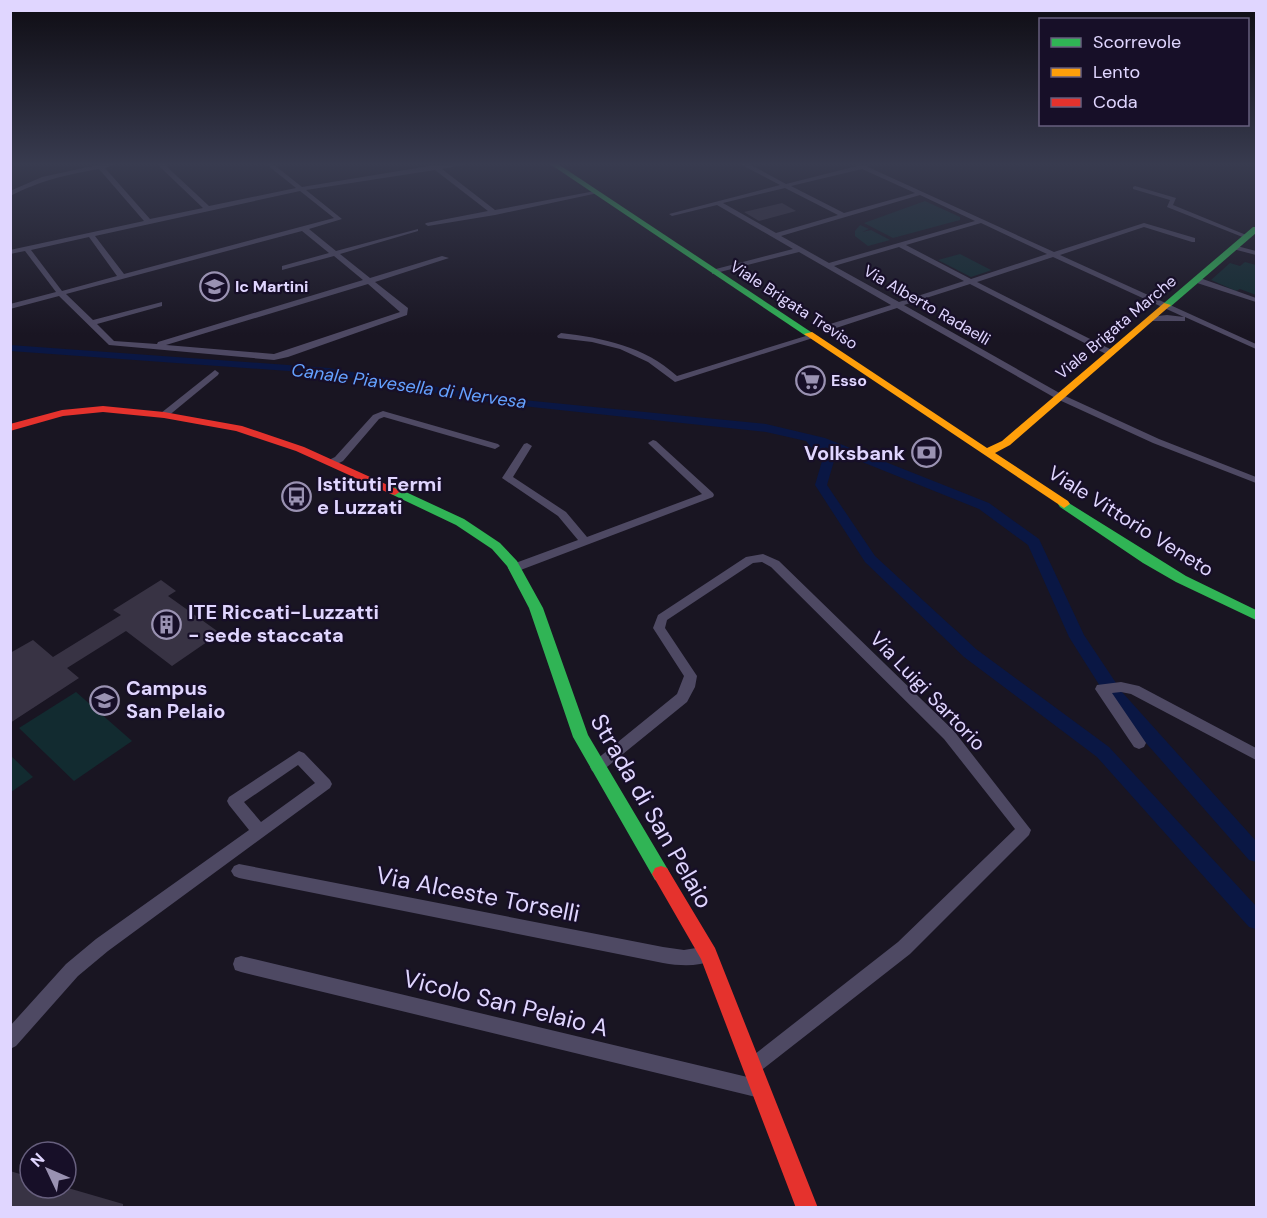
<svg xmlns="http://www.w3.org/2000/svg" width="1267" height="1218" viewBox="0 0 1267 1218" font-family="'DM Sans',sans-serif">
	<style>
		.green { fill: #122b30 }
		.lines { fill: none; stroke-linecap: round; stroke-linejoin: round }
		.canal { fill: #0a1744; fill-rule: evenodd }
		.building { fill: #383344 }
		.street { fill: #4e4963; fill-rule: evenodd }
		.fast { fill: #30b455; fill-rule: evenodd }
		.slow { fill: #ff9f0a; fill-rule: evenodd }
		.jam { fill: #e5322d; fill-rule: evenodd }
		.labels { text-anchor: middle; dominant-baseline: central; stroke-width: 4.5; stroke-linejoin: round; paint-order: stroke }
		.far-poi-label { font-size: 16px; font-weight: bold; fill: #e0d6ff; stroke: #170f28; text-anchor: start }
		.far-street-label { font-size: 16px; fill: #e0d6ff; stroke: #170f28 }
		.far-water-label { font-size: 18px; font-style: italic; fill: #64a1ff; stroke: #170f28 }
		.poi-label { font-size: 20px; font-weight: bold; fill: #e0d6ff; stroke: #170f28; text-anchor: start }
		.street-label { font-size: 20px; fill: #e0d6ff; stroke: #170f28 }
		.near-street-label { font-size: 24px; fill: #e0d6ff; stroke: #170f28 }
	</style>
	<rect width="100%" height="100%" fill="#191522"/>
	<!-- green -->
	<g class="green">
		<path d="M925,201l35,16v3l-67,18 -29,-15z"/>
		<path d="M860,225l9,4 -7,3 9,-2 19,10 -22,6 -13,-10v-5z"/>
		<path d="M960,254l31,16h1l-21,7 -33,-17z"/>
		<path d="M1245,262l11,3v30l-16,-6 -4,2 -25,-11 19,-17 10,3z"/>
		<path d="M76,692l56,49 -58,40 -55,-53z"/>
		<path d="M10,755l23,22 -22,15h-1z"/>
	</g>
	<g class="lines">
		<!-- canal -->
		<path class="canal" d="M10,345l319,23 165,29 272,27 59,14 164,65 50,36 45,96 38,57 134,149v21l-7,-2 -139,-158 -41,-65 -41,-92 -49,-36 -154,-62 9,14 -7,24 48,71 101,93 133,98 147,159v23l-7,-2 -152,-170 -133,-100 -99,-95 -50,-77 7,-24 -16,-20 -40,-9 -272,-29 -165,-29 -319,-23z"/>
	</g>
	<!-- building -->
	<g class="building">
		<path d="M782,203l14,8 -37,10 -15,-9z"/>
		<path d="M161,580l15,11 -8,5 52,37 -48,33 -46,-35 -59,37 12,10 -69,45v-70l23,-13 20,17 68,-42 -8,-5z"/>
		<path d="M10,1171l20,6v11h38l55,16v4h-113z"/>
	</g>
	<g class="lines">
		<!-- street -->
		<g class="street">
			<path d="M102,164h14l-11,4 45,51 53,-11 -46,-44h7l45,42 87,-18 -30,-24h7l29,23 133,-22 32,-1 -25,5 53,41 100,-19 3,2 -103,22 -67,11 -3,-2 1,-1 62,-12 -53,-41 -129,20 36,29 -33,10 27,22 82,-22v2l-78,23 30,24 72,-22 7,2 -74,24 33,26 -1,7 -119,42 -14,3 -165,-15 -50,-49 -49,13v-5l46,-12 -31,-41 -15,3v-4l134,-29 -45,-52c-34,6 -57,11 -89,27v-5l32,-14zM300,191l34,27 -210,56 -29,-38zM302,231l27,22 -47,13v4l52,-14 29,24 -205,62 -1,2 -43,-3 -17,-17 65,-18v-4l-69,18 -27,-26zM89,237l28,39 -55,15 -31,-41zM368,284l32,28 -126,42 -108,-9z"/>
			<path d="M740,164h9l37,20 71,-18 -3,-2 13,1 1,2 186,85 90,-29 51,15v4h-3l-48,-15 -84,28 196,89v5l-71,-32v4h-37v-4l19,-2 17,2 -131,-60 -76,25 137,69v4h-6l-138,-71 -66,21 159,90 96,44 97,38v6l-103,-40 -96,-44 -160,-91 -64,21h-6v-4l64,-20 -92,-53 -87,22v-4l81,-21 -76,-44 -45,11 -3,-2 111,-29zM862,169l53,24 -71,20 -53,-27zM785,188l53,27 -62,18 -53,-30zM920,195l55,26 -146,42 -48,-27zM981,223l66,31 -76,25 -65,-34zM899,247l65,34 -65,21 -65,-36z"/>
			<path d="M1135,186l41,12 -3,7 78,32 -6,1 -78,-31 3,-7 -37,-11v-2z"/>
			<path d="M1233,245l23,6v4l-23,-6z"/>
			<path d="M1194,278h6l56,20v4l-62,-20z"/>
			<path d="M561,333c42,5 83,13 116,43l132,-41 7,2 -141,45 -27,-20 -28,-13 -28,-7 -34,-4 -1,-2z"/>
			<path d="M215,370l4,3 -1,2 -51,42h-6v-4z"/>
			<path d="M383,411l115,33 2,2 -5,3 -111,-32 -5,2 -36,42 -8,4h-8v-4l8,-4 38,-42z"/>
			<path d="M653,440l3,1 57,52 1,2 -1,2 -195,74h-8l-2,-3 2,-3 68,-25 -20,-24 -56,-38 22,-34 3,-1 5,3 -19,31 53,35 21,25 115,-43 -52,-49 -2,-2z"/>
			<path d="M763,554l16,7 175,170 77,99 -2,5 -119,119 -152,119 -6,3 -6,-3 -3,-6 3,-6 152,-119 117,-113 -71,-90 -173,-172 -9,-5 -9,1 -86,57 -2,8 32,48 -2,11 -8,15 -85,69 -5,2 -5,-2 -2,-4 2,-4 85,-69 7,-18 -31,-48 5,-13 88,-58z"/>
			<path d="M1121,682l18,4 117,62v12l-125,-66 -10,-2 -9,1 34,50 -2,4 -5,2 -5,-2 -39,-58 2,-4z"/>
			<path d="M299,751l5,2 26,27 2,4 -2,4 -222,163 -30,25 -62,70 -6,3v-23l56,-62 30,-25 153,-109 -20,-25 -2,-4 2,-4zM298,765l17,18 -54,39 -17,-20z"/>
			<path d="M239,864l424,83 21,3 24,-4 6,2 2,6 -2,6c-17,7 -33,6 -51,3l-424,-85 -5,-2 -3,-5 3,-5z"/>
			<path d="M241,956l519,124 7,2 2,7 -2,7 -7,2 -519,-126 -6,-2 -2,-6 2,-6z"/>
		</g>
		<!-- fast -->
		<g class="fast">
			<path d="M550,164h8l256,170 -8,2z"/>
			<path d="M1253,227h3v6l-86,74h-6v-4z"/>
			<path d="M395,487l69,32 36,24 17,18 26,47 45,127 79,133 3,6 -3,6 -6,2 -6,-2 -82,-143 -44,-129 -22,-42 -15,-17 -36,-24 -65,-31 -2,-3z"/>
			<path d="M1064,500l122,76 70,34v10l-80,-38 -33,-19 -83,-56 -2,-3z"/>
		</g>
		<!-- slow -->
		<path class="slow" d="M1164,303l7,2 -161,140 -15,8 73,48 2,3 -6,4 -260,-174 8,-2 175,116 15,-7z"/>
		<!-- jam -->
		<g class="jam">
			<path d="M103,406l61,6 78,14 62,21 97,44 -6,4 -4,-1 -95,-43 -60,-20 -72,-13 -61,-6 -40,4 -53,15v-7l52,-14z"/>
			<path d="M661,866l6,2 48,80 103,260h-22l-95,-249 -49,-85 3,-6z"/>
		</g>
	</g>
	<!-- sky -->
	<linearGradient id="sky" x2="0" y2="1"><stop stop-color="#0e0c13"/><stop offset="0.49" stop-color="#383b4f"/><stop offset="1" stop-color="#383b4f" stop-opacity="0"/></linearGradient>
	<rect width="1267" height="335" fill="url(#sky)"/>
	<!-- icons -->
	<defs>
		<symbol id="school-ring" viewBox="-11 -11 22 22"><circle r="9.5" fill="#170f28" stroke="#9a92b2" stroke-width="1.5"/><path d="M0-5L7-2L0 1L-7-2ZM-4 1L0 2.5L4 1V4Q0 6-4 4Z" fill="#9a92b2"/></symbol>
		<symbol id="supermarket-ring" viewBox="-11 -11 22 22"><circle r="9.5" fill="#170f28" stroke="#9a92b2" stroke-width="1.5"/><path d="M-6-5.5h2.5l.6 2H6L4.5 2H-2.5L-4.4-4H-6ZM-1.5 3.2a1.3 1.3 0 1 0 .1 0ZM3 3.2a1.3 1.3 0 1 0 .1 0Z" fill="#9a92b2"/></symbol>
		<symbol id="bank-ring" viewBox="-11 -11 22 22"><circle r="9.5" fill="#170f28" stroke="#9a92b2" stroke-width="1.5"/><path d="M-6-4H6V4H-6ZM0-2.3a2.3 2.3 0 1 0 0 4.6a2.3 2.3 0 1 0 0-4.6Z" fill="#9a92b2"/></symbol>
		<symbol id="bus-ring" viewBox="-11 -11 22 22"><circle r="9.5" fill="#170f28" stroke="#9a92b2" stroke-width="1.5"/><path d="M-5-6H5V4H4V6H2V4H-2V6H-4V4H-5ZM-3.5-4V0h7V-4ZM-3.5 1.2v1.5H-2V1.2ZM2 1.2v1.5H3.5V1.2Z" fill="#9a92b2"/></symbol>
		<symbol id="building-ring" viewBox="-11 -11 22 22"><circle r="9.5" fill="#170f28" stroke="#9a92b2" stroke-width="1.5"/><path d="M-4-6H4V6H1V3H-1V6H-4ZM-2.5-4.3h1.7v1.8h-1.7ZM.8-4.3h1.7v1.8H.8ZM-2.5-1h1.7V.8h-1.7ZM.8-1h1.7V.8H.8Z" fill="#9a92b2"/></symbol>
	</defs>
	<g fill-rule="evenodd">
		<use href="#school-ring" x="198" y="270" width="33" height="33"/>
		<use href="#supermarket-ring" x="794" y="364" width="33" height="33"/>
		<use href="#bank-ring" x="910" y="436" width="33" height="33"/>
		<use href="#bus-ring" x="280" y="480" width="33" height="33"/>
		<use href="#building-ring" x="150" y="608" width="33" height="33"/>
		<use href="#school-ring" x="88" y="684" width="33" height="33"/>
	</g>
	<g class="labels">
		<!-- far-poi labels -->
		<g class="far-poi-label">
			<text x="235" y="286">Ic Martini</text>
			<text x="831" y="380">Esso</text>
		</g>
		<!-- far-street labels -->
		<g class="far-street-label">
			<text transform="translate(794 305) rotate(33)">Viale Brigata Treviso</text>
			<text transform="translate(927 305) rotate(30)">Via Alberto Radaelli</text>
			<text transform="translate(1116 327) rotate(-40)">Viale Brigata Marche</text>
		</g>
		<!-- far-water labels -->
		<g class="far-water-label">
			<text transform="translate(409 386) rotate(8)">Canale Piavesella di Nervesa</text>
		</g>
		<!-- poi labels -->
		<g class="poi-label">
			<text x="905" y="453" text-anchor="end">Volksbank</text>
			<text x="317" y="484">Istituti Fermi<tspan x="317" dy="23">e Luzzati</tspan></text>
			<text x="188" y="612">ITE Riccati-Luzzatti<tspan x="188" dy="23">- sede staccata</tspan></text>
			<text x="126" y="688">Campus<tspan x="126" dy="23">San Pelaio</tspan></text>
		</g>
		<!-- street labels -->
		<g class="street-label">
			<text transform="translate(1131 521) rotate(32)">Viale Vittorio Veneto</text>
			<text transform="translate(928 691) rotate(46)">Via Luigi Sartorio</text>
		</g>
		<!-- near-street labels -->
		<g class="near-street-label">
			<text transform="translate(652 811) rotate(60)">Strada di San Pelaio</text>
			<text transform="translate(478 894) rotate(11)">Via Alceste Torselli</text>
			<text transform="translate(506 1003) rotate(14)">Vicolo San Pelaio A</text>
		</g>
	</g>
	<!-- border -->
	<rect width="1267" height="1218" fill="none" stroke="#e0d6ff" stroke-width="24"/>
	<!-- legend -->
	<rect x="1039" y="18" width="210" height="108" fill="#170f28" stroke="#675f7e" stroke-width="1.5"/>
	<rect x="1051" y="38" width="30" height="9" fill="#30b455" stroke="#675f7e" stroke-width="1.5"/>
	<text x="1093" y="48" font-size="18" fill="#e0d6ff">Scorrevole</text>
	<rect x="1051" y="68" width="30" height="9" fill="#ff9f0a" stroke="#675f7e" stroke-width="1.5"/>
	<text x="1093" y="78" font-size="18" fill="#e0d6ff">Lento</text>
	<rect x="1051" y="98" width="30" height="9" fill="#e5322d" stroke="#675f7e" stroke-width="1.5"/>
	<text x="1093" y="108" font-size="18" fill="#e0d6ff">Coda</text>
	<!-- north arrow -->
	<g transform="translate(48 1170) rotate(314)"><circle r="28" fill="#170f28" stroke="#675f7e" stroke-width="1.5"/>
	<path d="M0-4.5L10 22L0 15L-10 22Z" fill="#9a92b2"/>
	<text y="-9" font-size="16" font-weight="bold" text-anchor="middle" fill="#e0d6ff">N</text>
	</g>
</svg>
